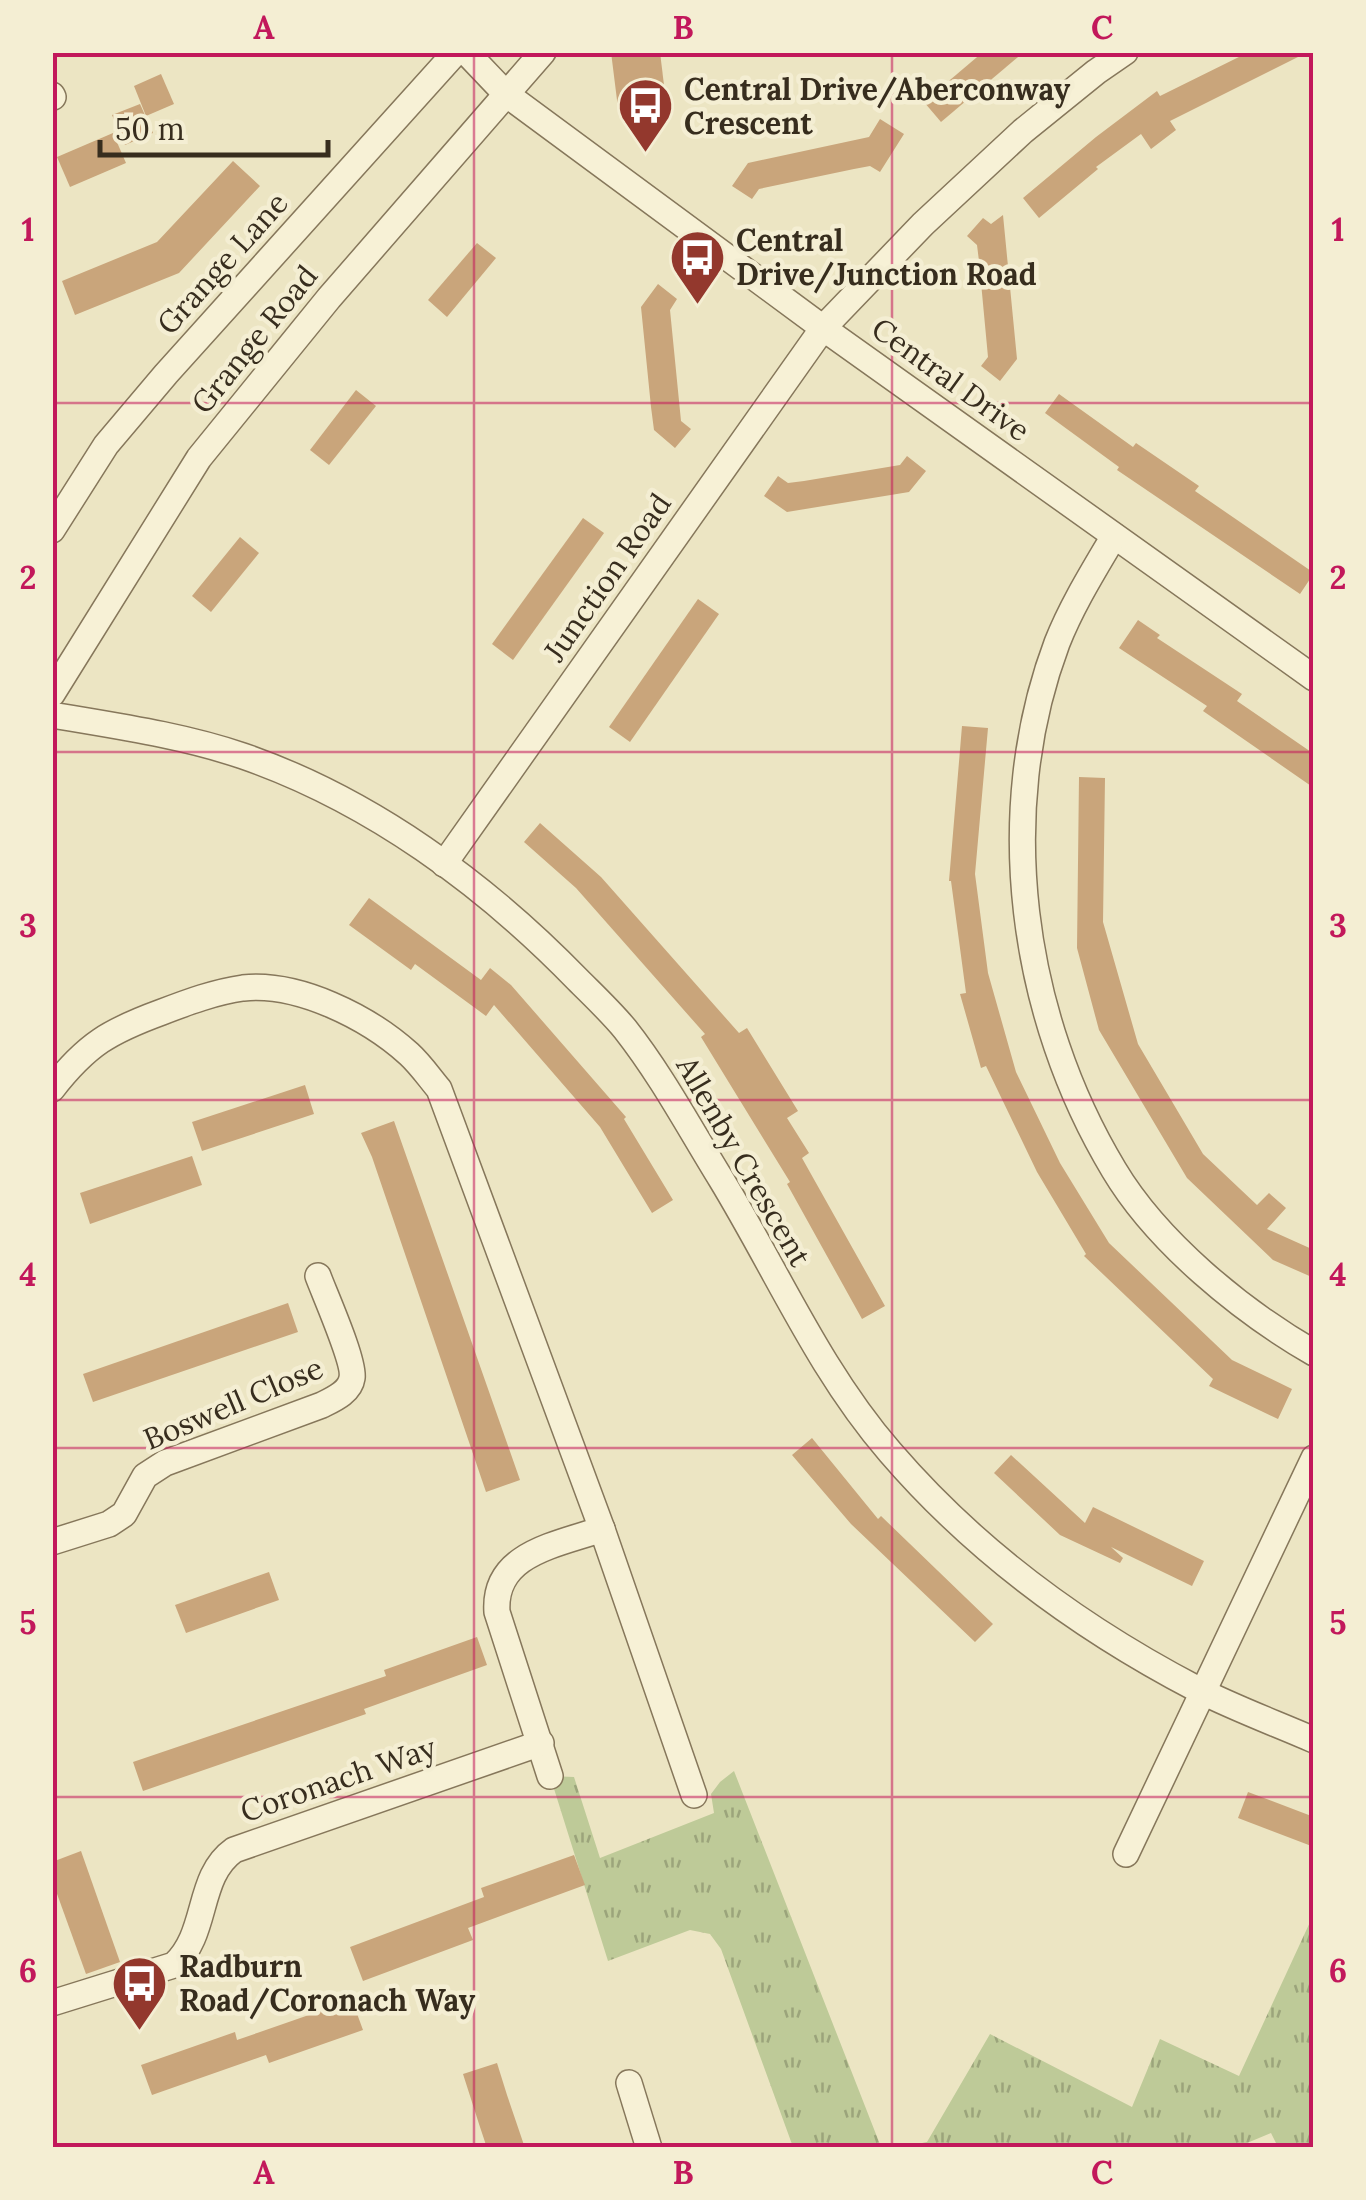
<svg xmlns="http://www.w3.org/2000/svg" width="1366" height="2200" viewBox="0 0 1366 2200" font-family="Lora,serif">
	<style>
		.grass { fill: url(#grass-tufts) }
		.building { fill: #c9a57b }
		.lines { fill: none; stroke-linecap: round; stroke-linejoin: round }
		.street-casing { stroke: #86775b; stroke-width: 28 }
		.street { stroke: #f7f1d6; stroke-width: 25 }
		.grid { fill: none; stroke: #c2185b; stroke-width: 2.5; stroke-opacity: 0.55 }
		.labels { text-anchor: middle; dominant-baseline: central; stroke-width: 9; stroke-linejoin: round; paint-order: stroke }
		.poi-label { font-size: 30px; font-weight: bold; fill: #372d1e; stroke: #f4eed3; text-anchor: start }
		.street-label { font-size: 30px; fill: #372d1e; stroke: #f4eed3 }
		.neatline { fill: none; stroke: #c2185b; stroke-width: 4 }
		.grid-label { font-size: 32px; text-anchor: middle; font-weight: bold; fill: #c2185b }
	</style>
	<defs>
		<pattern id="grass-tufts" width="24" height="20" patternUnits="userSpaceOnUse" patternTransform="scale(2.5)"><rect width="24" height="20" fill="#beca98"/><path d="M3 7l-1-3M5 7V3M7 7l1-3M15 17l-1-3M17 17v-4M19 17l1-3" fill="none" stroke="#9ba47b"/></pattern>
	</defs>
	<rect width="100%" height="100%" fill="#ece5c3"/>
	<!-- grass -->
	<g class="grass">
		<path d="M734,1771l147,376h-88l-72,-198 -11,-15 -20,-4 -82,31 -58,-185 24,1 26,81 114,-45 -3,-19 9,-12z"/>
		<path d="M1311,1920l3,1 -1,226h-35l-7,-14 -36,15 -333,-1 25,-5 63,-108 142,73 28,-68 79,37z"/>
	</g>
	<!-- building -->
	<g class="building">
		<path d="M611,52h49l7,58 -48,6z"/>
		<path d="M983,52h41l-83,70 -17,-20z"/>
		<path d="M1249,52h59l-138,69 6,9 -25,19 -10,-15 -45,33 2,2 -59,49 -16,-20 73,-61 61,-46 3,5z"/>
		<path d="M161,74l13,30 -28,12 -12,-30z"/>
		<path d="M140,104l13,29 -28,12 -13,-30z"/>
		<path d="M880,119l24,15 -24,38 -10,-6 -16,3 -95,20 -7,10 -20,-13 16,-23 121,-26z"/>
		<path d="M113,133l13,30 -56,24 -13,-30z"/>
		<path d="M233,161l27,25 -81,87 -104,42 -13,-34 95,-39z"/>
		<path d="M1003,215l14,144 -17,22 -19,-15 7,-9 -9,-96 -2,-16 -10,-9 16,-18 8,6z"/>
		<path d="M477,243l19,15 -49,59 -19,-17z"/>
		<path d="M658,284l19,15 -7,11 11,111 10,8 -16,19 -21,-18 -3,-23 -10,-100z"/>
		<path d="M356,390l20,16 -47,59 -19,-15z"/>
		<path d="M1059,394l74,53 3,-4 63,43 -4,5 119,82 -14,21 -183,-124 2,-3 -74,-54z"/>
		<path d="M907,456l19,15 -17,21 -122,20 -23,-16 14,-20 10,7 16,-2 96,-16z"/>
		<path d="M583,518l21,15 -91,127 -21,-16z"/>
		<path d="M240,537l19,16 -48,59 -19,-16z"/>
		<path d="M698,599l21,15 -89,128 -21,-15z"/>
		<path d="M1138,620l22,15 -3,3 85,56 -5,7 77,53v34l-111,-77 4,-5 -88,-58z"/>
		<path d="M962,726l26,2 -13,146 13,99 28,99 44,91 49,80 123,117 60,29 -14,30 -69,-33 4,-7 -129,-123 2,-2 -49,-82 -51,-106 -5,2 -21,-74 6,-1 -15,-112h-2z"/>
		<path d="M1079,777l26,1 -2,144 35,122 65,110 54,51 12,-12 17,15 -19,21 47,21v28l-41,-18 -86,-82 -88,-148 -22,-82z"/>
		<path d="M540,823l61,54 138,156 8,-5 51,83 -11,7 22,35 -7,5 83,148 -23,13 -75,-135 3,-2 -89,-145 4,-3 -129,-146 -52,-46z"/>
		<path d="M369,898l112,82 9,-12 21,17 115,132 -2,2 49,81 -21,13 -52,-86 -106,-122 -8,11 -71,-52 -4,6 -62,-45z"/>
		<path d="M305,1085l9,29 -112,37 -10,-29z"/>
		<path d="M394,1121l126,359 -34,12 -114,-335 -11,-24z"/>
		<path d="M192,1156l10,29 -112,39 -10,-31z"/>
		<path d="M288,1303l10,29 -205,70 -10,-28z"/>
		<path d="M812,1438l66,81 3,-3 112,108 -18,18 -124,-118 -59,-69z"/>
		<path d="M1011,1455l74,68 8,-16 111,54 -12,25 -81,-39 12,11 -3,5 -60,-28 -66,-62z"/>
		<path d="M269,1572l10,28 -93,33 -11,-28z"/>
		<path d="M477,1637l10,28 -123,44 2,5 -223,77 -10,-29 253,-86 -2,-6z"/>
		<path d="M1248,1792l66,25v30l-76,-29z"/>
		<path d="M81,1851l39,111 -34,12 -34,-94v-18z"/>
		<path d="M574,1855l11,30 -117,43 5,12 -110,41 -13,-34 134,-50 -3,-9z"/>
		<path d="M352,2000l11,30 -94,33 -3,-8 -114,40 -11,-30 94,-33 2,8z"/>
		<path d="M497,2063l10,32 18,53h-38l-8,-24 -16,-50z"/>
	</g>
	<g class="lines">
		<defs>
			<g id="street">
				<path d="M466,52l40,42 317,234 491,350"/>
				<path d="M52,95l1,2"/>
				<path d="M52,530l54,-85 60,-71 290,-322"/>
				<path d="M1114,536c-20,34 -42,69 -57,107 -64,170 -36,373 57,527 43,72 127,141 200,183"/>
				<path d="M52,694l147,-236 130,-160 214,-246"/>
				<path d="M52,715c64,11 129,20 191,41 127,44 242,128 335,224 16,16 33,32 47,49 37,47 65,100 96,150 56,92 98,191 169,273 85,99 192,177 307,237 37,19 78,34 117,51"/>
				<path d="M444,864l379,-536 100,-104 100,-93 73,-59 29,-20"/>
				<path d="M52,1089c35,-45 58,-58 110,-77 26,-10 53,-20 81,-24 55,-6 125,29 166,66 11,10 20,23 30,35l163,440 92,266"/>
				<path d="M52,1542l57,-18 15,-10 21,-38 20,-13 157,-58c12,-6 28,-13 30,-27 3,-16 -27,-83 -34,-102"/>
				<path d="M550,1776l-53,-164c-4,-59 60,-67 105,-83"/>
				<path d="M1126,1854l188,-396"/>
				<path d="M52,2003l122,-38c35,-32 22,-88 60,-115l307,-107"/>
				<path d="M629,2083l20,65"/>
			</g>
		</defs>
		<!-- street casing -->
		<use href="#street" class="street-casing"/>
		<!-- street -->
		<use href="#street" class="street"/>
	</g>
	<!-- grid -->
	<path class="grid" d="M474,52v2096M892,52v2096M52,403h1262M52,752h1262M52,1100h1262M52,1448h1262M52,1797h1262"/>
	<!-- icons -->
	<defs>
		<symbol id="bus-pin" viewBox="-11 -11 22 30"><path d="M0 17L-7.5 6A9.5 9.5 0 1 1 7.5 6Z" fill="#93382d" stroke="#f4eed3"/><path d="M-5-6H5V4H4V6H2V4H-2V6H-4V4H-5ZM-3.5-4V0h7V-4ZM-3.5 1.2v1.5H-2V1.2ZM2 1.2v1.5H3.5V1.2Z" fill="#fff"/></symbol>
	</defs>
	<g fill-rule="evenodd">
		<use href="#bus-pin" x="614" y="74" width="63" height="86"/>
		<use href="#bus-pin" x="666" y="226" width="63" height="86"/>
		<use href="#bus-pin" x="108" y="1952" width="63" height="86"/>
	</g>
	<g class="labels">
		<!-- poi labels -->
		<g class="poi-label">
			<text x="684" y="89">Central Drive/Aberconway<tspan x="684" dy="34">Crescent</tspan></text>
			<text x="736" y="240">Central<tspan x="736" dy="34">Drive/Junction Road</tspan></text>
			<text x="179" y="1966">Radburn<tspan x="179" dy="34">Road/Coronach Way</tspan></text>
		</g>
		<!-- street labels -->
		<g class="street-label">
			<text transform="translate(222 263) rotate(-48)">Grange Lane</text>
			<text transform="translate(254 339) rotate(-51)">Grange Road</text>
			<text transform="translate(951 379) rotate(36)">Central Drive</text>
			<text transform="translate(607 577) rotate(-55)">Junction Road</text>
			<text transform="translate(744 1161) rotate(60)">Allenby Crescent</text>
			<text transform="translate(233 1403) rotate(-23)">Boswell Close</text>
			<text transform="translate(338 1779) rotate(-19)">Coronach Way</text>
		</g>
	</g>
	<!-- border -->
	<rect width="1366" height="2200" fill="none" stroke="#f4eed3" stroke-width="110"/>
	<!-- scale -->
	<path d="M100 140v15h228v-15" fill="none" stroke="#372d1e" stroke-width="5"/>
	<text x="115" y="140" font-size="30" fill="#372d1e" stroke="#f4eed3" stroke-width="8" paint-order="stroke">50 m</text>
	<rect x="55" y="55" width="1256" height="2090" class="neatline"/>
	<g class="grid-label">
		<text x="264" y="39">A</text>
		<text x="683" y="39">B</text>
		<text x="1102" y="39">C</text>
		<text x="28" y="241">1</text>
		<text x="1338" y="241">1</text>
		<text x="28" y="589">2</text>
		<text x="1338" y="589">2</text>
		<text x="28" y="937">3</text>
		<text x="1338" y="937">3</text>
		<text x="28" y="1286">4</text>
		<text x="1338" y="1286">4</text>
		<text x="28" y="1634">5</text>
		<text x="1338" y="1634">5</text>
		<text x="28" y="1982">6</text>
		<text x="1338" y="1982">6</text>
		<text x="264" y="2184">A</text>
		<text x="683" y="2184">B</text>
		<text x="1102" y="2184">C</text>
	</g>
</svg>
